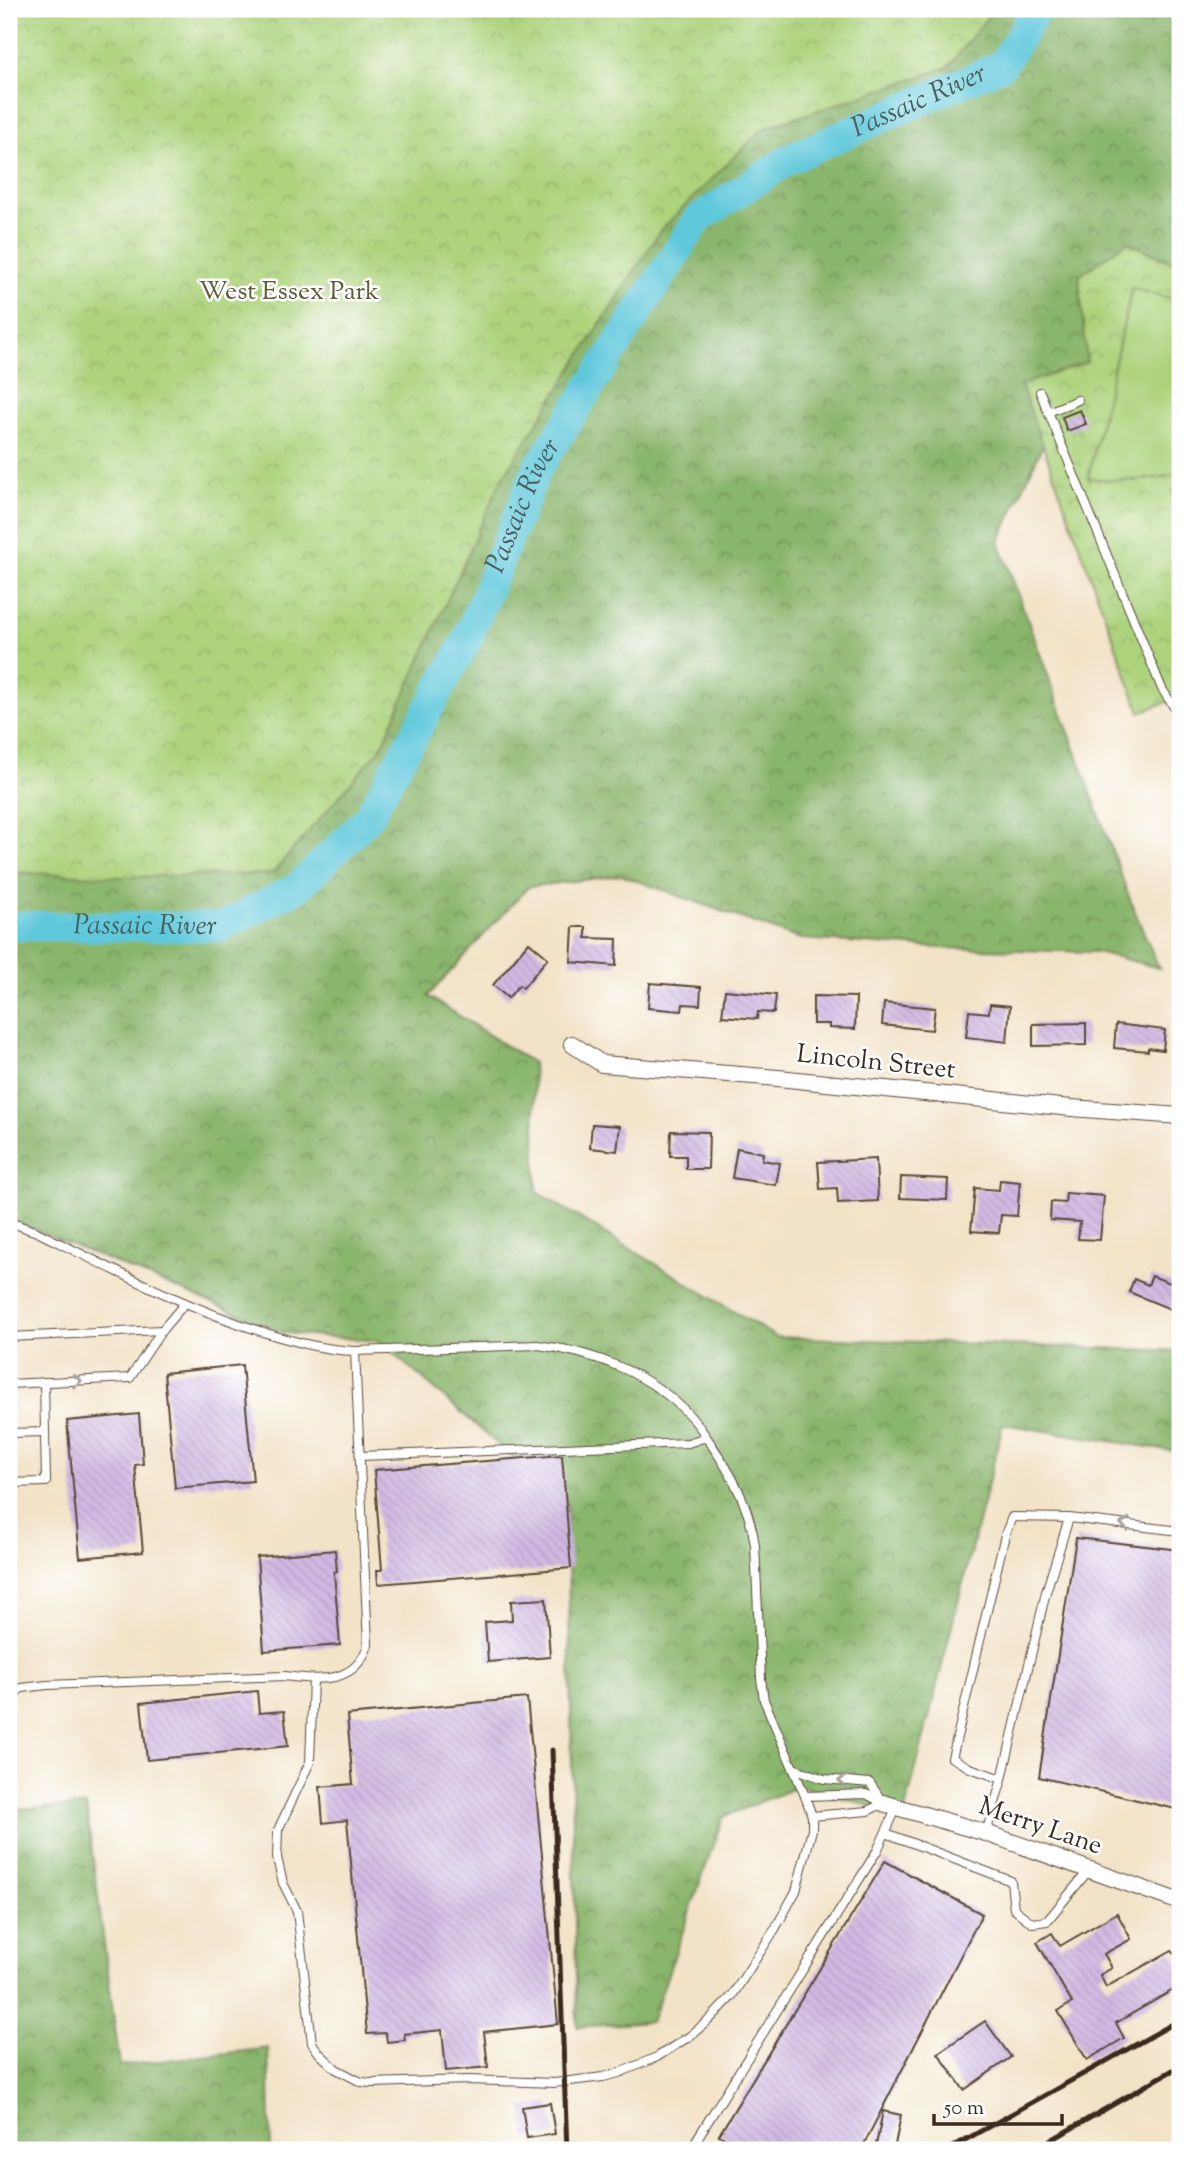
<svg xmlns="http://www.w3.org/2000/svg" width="1189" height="2159" viewBox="0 0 1189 2159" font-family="'Sorts Mill Goudy',serif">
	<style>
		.forest { fill: url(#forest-crowns); stroke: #627045; stroke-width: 2 }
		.park { fill: url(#park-crowns); stroke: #747e4e; stroke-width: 2 }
		.pitch { fill: #add37d; stroke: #747e4e; stroke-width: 2 }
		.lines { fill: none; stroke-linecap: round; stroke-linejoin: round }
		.river { stroke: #5fc8db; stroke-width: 30 }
		.building { fill: url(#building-back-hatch) }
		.lane-casing { stroke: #564638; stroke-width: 10 }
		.street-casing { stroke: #564638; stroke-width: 18 }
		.lane { stroke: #fff; stroke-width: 8 }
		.street { stroke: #fff; stroke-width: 16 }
		.rail { stroke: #3b2a1e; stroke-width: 5 }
		.oneway { stroke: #a79f9a }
		.labels { text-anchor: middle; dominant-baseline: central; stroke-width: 5; stroke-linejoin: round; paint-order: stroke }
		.park-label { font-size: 26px; fill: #5d5d3a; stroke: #fff }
		.street-label { font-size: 26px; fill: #3b2a1e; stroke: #fff }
		.water-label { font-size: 28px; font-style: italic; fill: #486160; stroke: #fff }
	</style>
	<defs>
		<pattern id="forest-crowns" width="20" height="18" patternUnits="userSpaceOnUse" patternTransform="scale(1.75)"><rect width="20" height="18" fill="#8ab56c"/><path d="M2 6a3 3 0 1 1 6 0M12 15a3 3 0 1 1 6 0" fill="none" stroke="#729358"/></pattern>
		<pattern id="park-crowns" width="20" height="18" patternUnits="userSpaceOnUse" patternTransform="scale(1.75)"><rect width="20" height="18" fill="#add37d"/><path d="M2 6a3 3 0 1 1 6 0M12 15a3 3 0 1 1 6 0" fill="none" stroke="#96b56c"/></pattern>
		<pattern id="building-back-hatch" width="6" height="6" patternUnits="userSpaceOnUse" patternTransform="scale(1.75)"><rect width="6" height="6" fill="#d1b9e3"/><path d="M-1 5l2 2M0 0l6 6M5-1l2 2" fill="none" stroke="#b49fc2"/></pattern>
	</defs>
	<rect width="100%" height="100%" fill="#fff"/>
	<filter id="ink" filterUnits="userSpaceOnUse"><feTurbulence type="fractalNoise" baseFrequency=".0143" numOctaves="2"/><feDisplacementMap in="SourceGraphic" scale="14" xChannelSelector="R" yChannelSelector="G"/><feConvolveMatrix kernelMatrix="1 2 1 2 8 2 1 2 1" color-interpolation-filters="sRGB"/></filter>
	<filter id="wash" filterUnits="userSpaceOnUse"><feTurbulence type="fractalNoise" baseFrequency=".00686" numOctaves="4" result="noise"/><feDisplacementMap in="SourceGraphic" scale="28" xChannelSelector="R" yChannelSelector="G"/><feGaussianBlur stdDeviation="1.57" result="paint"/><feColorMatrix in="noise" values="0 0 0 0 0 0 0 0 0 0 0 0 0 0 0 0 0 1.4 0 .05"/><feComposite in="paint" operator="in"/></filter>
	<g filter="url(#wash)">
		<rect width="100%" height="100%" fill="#f2e3c8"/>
		<!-- forest -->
		<g class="forest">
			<path d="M9,9h1171v257l-53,-24 -48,34 8,86 -65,23 22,57 -45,100 133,363 27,63 -62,-16 -155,-4 -142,-9 -179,-64 -93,12 -100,109 105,67 4,129 239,145 404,14v101l-177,-28 -99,391 -105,-29 -76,31 -72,205 -74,5 -10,-523 -188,-163 -94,-8 -276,-114z"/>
			<path d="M86,1806l34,260 148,-18 3,102h-262v-341z"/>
		</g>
		<!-- park -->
		<g class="park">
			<path d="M9,9h985l-46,58 -186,62 -102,102 -159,249 -120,268 -109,126 -150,3 -113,-5z"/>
			<path d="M1127,242l53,24v221l-8,5 8,22v183l-40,15 -119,-327 66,-23 -8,-86z"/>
		</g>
		<!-- pitch -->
		<path class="pitch" d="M1132,288l48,13v172c-31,9 -60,9 -92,5z"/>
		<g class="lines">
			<!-- river -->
			<path class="river" id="s1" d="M9,926l212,1 77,-40 69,-68 99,-177 71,-173 161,-250 91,-60 213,-94 35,-56"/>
		</g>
		<g id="blocks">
			<!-- building -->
			<g class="building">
				<path d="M1080,410l6,14 -19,7 -5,-14z"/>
				<path d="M573,927h13v11l31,1 -1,27 -45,-4z"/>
				<path d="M529,942l19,16 -25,30 -4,-3 -11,13 -15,-13z"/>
				<path d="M650,983l51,4 -1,18 -17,-1 -1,7 -34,-3z"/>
				<path d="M725,990l51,5 -2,18 -16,-1 -1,7 -35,-3z"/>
				<path d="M813,996l43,1 -1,32 -26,-1v-4h-16z"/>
				<path d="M884,1003l51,5 -3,22 -50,-5z"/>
				<path d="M990,1004l20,2 -3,36 -41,-5 3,-26 20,2z"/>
				<path d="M1086,1023v22l-53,1v-22z"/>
				<path d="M1116,1024l49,6 -2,20 -15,-2v3l-34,-3z"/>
				<path d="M592,1124l28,2 -3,25 -27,-3z"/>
				<path d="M671,1131l38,1 -1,37h-22v-13h-16z"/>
				<path d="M737,1148l26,5 -1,7 18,3 -4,22 -44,-7z"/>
				<path d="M876,1159l2,42 -40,2 -1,-15 -17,1 -2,-27z"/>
				<path d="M901,1177l47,2 -1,21 -47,-2z"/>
				<path d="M1000,1180l20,2 -3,34 -16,-1 -2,18 -28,-2 4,-43 24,2z"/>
				<path d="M1066,1193l38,3 -4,44 -22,-1 2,-17 -30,-2 1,-18 14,1z"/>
				<path d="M1174,1275l6,2v25l-5,9 -46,-19 5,-13 14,6 4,-9 18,7z"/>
				<path d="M242,1365l11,116 -78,7 -11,-115z"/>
				<path d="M139,1414l4,50 -8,1 8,87 -63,6 -13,-137z"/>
				<path d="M562,1455l9,113 -193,16 -1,-14h5l-8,-100z"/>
				<path d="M1076,1538l104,12v260l-141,-33z"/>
				<path d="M335,1550l2,21 -3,1 6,73 -76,6 -7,-94z"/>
				<path d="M546,1599l4,58 -62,5 -3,-40 27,-2 -1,-19z"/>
				<path d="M257,1691l2,22 25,-2 4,35 -141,14 -6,-57z"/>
				<path d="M527,1698l31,326 -74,8 4,35 -42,4 -4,-41 -38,4 1,6 -18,2 -1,-9 -19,1 -20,-214 -24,3 -3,-36 33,-3 -6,-69z"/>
				<path d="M885,1861l97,53 -121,236h-117l-25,-15z"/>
				<path d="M1117,1913l14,26 -27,15 8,14 -12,7 6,12 66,-37 8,13v23l-64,37 8,15 -37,22 -29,-49 14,-8 -35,-61 15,-9 8,13z"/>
				<path d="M985,2021l26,36 -47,33 -26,-37z"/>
				<path d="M550,2103l5,31 -28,4 -5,-31z"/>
				<path d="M883,2111l18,4 -7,35h-19z"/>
			</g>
		</g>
	</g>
	<g filter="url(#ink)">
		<use href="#blocks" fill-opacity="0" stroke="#564638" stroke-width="2"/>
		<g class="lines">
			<defs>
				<g id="lane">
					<path d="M1040,392l122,297 18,27"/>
					<path d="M1048,412l30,-12"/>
					<path d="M9,1222l28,10c75,37 149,76 229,101 30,9 58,17 89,18l183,-6c56,7 114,29 153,72 11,11 19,26 28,39 18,28 31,55 36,89l6,134 3,21 41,96 7,20v14l-16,61 -21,38 -43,67 -23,24 -19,16 -33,21 -38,16 -16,4 -49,6 -85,-3 -98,3 -10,-1 -25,-13 -17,-16 -7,-10 -15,-132 -14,-28 -6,-25 1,-28 32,-68 3,-83"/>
					<path d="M9,1337l153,-7"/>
					<path d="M9,1384l121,-6 32,-48 23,-27"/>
					<path d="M9,1433l36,-1"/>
					<path d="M360,1456l328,-13 18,-6"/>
					<path d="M9,1483l37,-1 -2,-100"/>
					<path d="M9,1697l13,-9 25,-3 238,-9c34,4 70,9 83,-31l-13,-294"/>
					<path d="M793,1768l31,11 46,4 13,20"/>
					<path d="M1002,1779l44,-187 23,-74"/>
					<path d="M805,1796l61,-2 15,8"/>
					<path d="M812,1816l56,-5 15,-8"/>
					<path d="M886,1833l125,48 3,28 18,14 15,-2 42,-51"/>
					<path d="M986,1833l16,-54 -32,-11 -18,-10 53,-223 7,-18 57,1 111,13"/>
					<path d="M690,2150l187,-299 20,-44"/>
				</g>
				<g id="street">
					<path d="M572,1044l30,20 176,14 293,30 109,8"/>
					<path d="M883,1803l103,30 194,69"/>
				</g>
			</defs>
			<!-- lane casing -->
			<use href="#lane" class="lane-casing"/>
			<!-- street casing -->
			<use href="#street" class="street-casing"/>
			<!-- lane -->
			<use href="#lane" class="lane"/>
			<!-- street -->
			<use href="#street" class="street"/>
			<!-- rail -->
			<g class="rail">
				<path d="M552,1750l15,400"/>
				<path d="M947,2150l233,-130"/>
				<path d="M1034,2150l146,-84"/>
			</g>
		</g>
		<!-- one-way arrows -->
		<defs><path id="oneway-chevron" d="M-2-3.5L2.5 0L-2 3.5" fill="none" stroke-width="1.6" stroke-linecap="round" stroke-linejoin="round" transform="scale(1.75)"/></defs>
		<g class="oneway">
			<use href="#oneway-chevron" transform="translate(77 1381) rotate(-3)"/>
			<use href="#oneway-chevron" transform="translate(1125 1524) rotate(-174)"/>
			<use href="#oneway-chevron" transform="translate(843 1781) rotate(-175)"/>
		</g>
	</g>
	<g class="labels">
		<!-- park labels -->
		<g class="park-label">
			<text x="289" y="292">West Essex Park</text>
		</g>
		<!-- street labels -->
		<g class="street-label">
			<text transform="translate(876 1063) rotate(6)">Lincoln Street</text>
			<text transform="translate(1040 1827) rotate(19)">Merry Lane</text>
		</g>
		<!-- water labels -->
		<g class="water-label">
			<text stroke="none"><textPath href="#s1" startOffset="1334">Passaic River</textPath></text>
			<text stroke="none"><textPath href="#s1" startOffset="746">Passaic River</textPath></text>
			<text stroke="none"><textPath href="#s1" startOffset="136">Passaic River</textPath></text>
		</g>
	</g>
	<!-- margin -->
	<rect width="1189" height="2159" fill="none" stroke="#fff" stroke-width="35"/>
	<!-- scale -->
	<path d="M934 2114v10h128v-10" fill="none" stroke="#3b2a1e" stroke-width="3.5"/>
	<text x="944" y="2114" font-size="21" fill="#3b2a1e" stroke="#ffffff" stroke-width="5" paint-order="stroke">50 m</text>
</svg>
